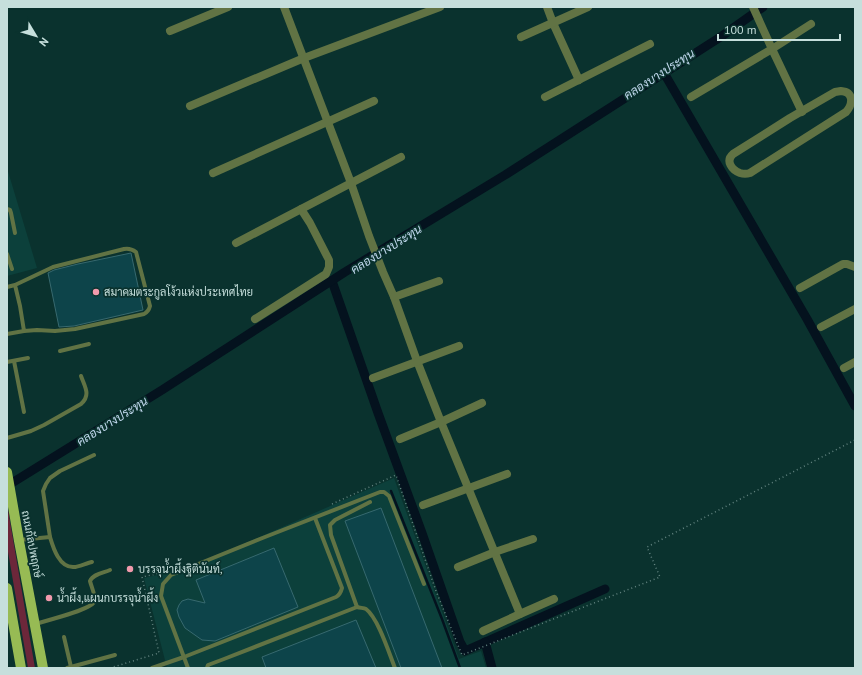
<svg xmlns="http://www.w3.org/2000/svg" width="862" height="675" viewBox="0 0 862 675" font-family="'PT Sans',Sarabun,sans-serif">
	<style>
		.built { fill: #0c403b }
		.green { fill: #6c273a }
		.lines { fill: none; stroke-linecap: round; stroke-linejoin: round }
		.stream { stroke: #04121e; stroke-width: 2.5 }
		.canal { stroke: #04121e; stroke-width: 9 }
		.building { fill: #0d444a; stroke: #37696f }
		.path { stroke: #638480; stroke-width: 1.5; stroke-dasharray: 1 3; stroke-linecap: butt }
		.lane { stroke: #617344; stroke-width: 4 }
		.street { stroke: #617344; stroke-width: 8 }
		.primary { stroke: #97bb54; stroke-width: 10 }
		.poi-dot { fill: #f29aad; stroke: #0a322e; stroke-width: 1.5 }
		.labels { text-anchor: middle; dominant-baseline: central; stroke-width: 3.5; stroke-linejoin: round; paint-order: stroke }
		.poi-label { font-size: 11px; fill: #c6dfdc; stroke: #0a322e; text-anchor: start }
		.street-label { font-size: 11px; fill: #c6dfdc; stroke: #0a322e }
		.water-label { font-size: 12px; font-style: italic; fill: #c1d8ed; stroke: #0a322e }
	</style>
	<rect width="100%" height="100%" fill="#0a322e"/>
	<!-- built -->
	<g class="built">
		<path d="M7,168l30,100 -30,8z"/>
		<path d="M394,478l65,181 22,-8 5,17h-319l-23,-90 45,-10z"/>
	</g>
	<!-- green -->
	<path class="green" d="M7,504l28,164h-7l-21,-122z"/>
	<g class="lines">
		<!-- stream -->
		<path class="stream" d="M391,491l51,128 18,49"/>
		<!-- canal -->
		<g class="canal">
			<path d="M664,73l143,246 48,87"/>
			<path d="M332,281l46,132 44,120 38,109 5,9 140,-62"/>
			<path d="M7,486l155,-96 183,-118 160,-97 217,-139 41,-29"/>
			<path d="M485,642l7,26"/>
		</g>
	</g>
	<!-- building -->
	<g class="building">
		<path d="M131,253l12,57 -69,16 -15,1 -11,-54 6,-3 24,-6z"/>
		<path d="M381,508l61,160h-41l-56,-147z"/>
		<path d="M274,548l24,59 -83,34 -13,-1 -17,-12 -6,-11 -2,-7 2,-5 3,-4 6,-2 17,4 -9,-23z"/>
		<path d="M356,620l20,48h-110l-4,-11z"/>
	</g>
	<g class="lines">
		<!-- path -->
		<g class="path">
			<path d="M332,504l64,-29 40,116 26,64 198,-78 -13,-30 208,-107"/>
			<path d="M110,668l49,-15 -17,-76 23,-5"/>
		</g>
		<!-- lane -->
		<g class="lane">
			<path d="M7,209l3,1 1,3 4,20"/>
			<path d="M7,254l5,15"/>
			<path d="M7,287l8,-2 38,-18 71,-18c5,-1 8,0 12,3l14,54c-1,4 -2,6 -6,8l-69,15 -20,2 -18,-1 -13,1 -4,-25 -5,-21"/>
			<path d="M7,334l17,-3"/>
			<path d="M60,351l29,-7"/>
			<path d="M14,361l10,51"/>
			<path d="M7,362l21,-4"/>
			<path d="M7,438l24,-7 13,-6 37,-21c10,-9 4,-17 0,-28"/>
			<path d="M50,537l-7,-46 3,-7 4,-6 10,-7 34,-16"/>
			<path d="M19,540l31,-3c3,10 9,31 24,30 4,0 13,-4 18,-5"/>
			<path d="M357,607l-26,-72 -1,-10 5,-5 35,-18"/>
			<path d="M35,624c10,-3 55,-14 59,-22 3,-4 -3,-16 -4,-21 3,-7 13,-8 20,-11"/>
			<path d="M64,637l7,30"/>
			<path d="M67,668l48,-13"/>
			<path d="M152,668l32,-11 152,-60c4,-2 5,-5 6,-9l-27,-70"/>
			<path d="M188,668l-27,-72 2,-12 8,-9 94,-38 115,-45h4l5,4 35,88"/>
			<path d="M207,668l1,-3 16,-6 133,-52c4,1 7,1 9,2 12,9 23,44 29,59"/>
		</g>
		<!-- street -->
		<g class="street">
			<path d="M284,7l67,176 18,53 14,36 11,25 23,64 24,61 79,192"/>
			<path d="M547,7l6,16 26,57"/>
			<path d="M753,7l19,42 30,63"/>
			<path d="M170,31l58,-24"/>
			<path d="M521,37l67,-30"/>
			<path d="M841,91c13,1 12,13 5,21l-96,61c-3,1 -7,1 -10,0 -8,-3 -15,-12 -7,-19l57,-36 45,-26z"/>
			<path d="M545,97l105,-53"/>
			<path d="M691,97l81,-48 39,-25"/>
			<path d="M190,106l114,-48 136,-51"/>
			<path d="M213,173l161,-72"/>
			<path d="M236,243l165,-86"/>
			<path d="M800,288l43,-24h4l8,3"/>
			<path d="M394,297l45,-16"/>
			<path d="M255,319l71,-45 3,-7v-7l-19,-37 -9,-14"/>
			<path d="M821,327l34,-18"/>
			<path d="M844,368l11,-6"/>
			<path d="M373,378l86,-32"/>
			<path d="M400,439l41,-17 41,-19"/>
			<path d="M423,505l84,-31"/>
			<path d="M458,567l37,-15 38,-13"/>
			<path d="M483,631l37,-17 34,-15"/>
		</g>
		<!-- primary -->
		<g class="primary">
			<path d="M7,472l12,69 24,127"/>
			<path d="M7,588l14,80"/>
		</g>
	</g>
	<!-- markers -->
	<g class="poi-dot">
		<circle cx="96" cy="292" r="4"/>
		<circle cx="130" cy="569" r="4"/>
		<circle cx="49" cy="598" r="4"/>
	</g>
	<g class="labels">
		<!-- poi labels -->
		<g class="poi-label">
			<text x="104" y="292">สมาคมตระกูลโง้วแห่งประเทศไทย</text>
			<text x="138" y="569">บรรจุน้ำผึ้งฐิตินันท์,</text>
			<text x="57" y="598">น้ำผึ้ง,แผนกบรรจุน้ำผึ้ง</text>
		</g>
		<!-- street labels -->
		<g class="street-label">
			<text transform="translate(32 544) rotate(79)">ถนนกัลปพฤกษ์</text>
		</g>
		<!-- water labels -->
		<g class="water-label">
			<text transform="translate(659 74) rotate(-33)">คลองบางประทุน</text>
			<text transform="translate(386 249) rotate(-32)">คลองบางประทุน</text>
			<text transform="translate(112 421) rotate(-32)">คลองบางประทุน</text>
		</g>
	</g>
	<!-- border -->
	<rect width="862" height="675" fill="none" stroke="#c6dfdc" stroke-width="16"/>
	<!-- north arrow -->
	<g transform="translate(36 36) rotate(128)" stroke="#0a322e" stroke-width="3" paint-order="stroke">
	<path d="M0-3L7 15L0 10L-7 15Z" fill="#c6dfdc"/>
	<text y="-6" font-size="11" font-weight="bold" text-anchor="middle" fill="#c6dfdc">N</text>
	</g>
	<!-- scale -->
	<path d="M718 34v6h122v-6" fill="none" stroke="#c6dfdc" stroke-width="2"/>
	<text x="724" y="34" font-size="12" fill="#c6dfdc" stroke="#0a322e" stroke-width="3" paint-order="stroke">100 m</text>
</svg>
